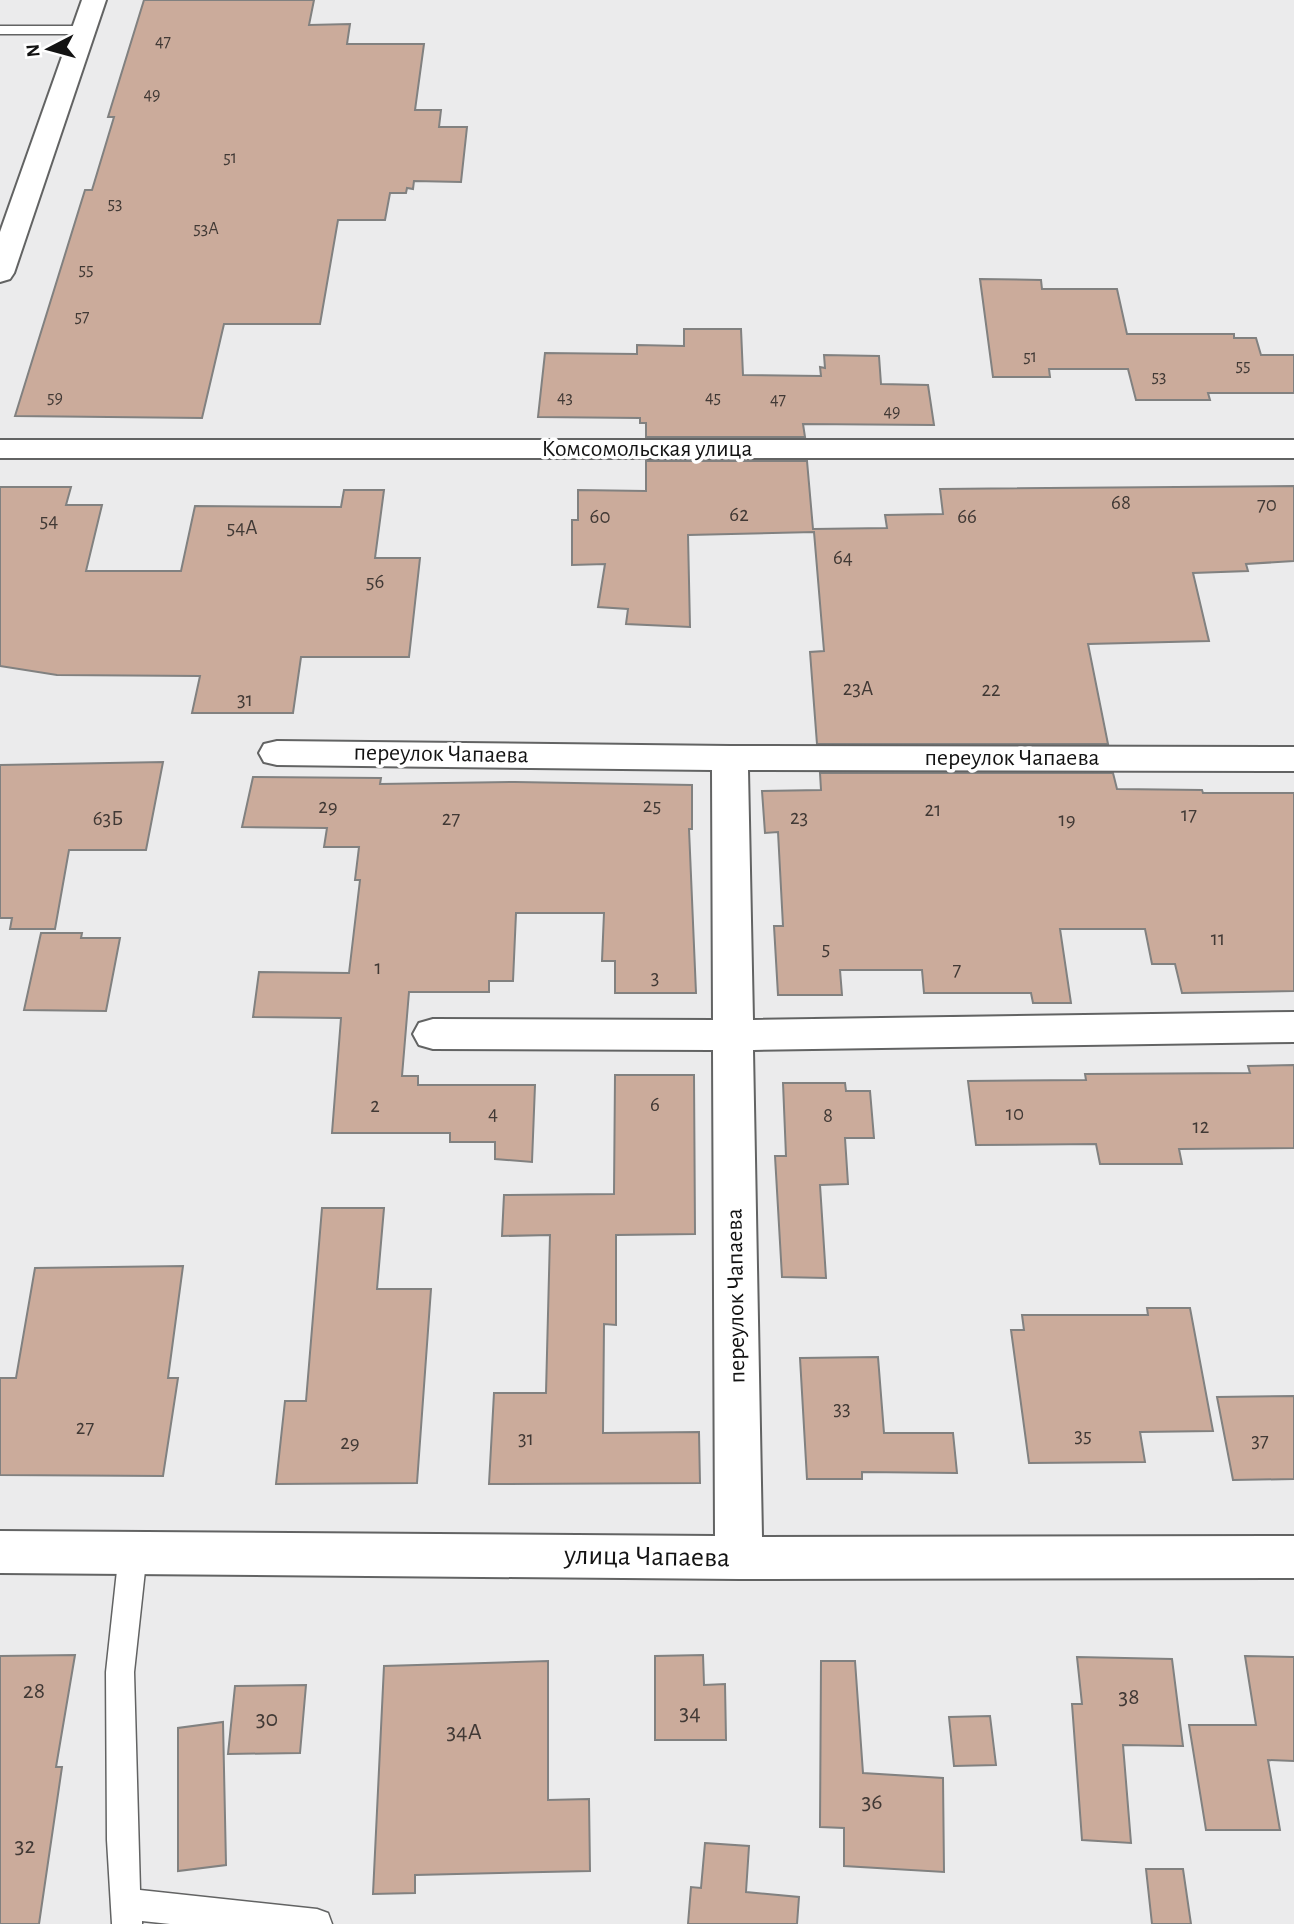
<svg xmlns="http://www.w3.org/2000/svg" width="1294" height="1924" viewBox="0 0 1294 1924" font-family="'Alegreya Sans',sans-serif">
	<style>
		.building { fill: #cbab9b; stroke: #818180; stroke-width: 2 }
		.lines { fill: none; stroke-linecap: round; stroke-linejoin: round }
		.service-casing { stroke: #626363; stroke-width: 3 }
		.minor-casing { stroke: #626363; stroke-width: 4 }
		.tertiary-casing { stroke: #626363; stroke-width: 4 }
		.service { fill: #fff; fill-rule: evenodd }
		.minor { fill: #fff; fill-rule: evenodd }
		.tertiary { fill: #fff; fill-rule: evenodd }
		.labels { text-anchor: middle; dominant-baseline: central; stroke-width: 7; stroke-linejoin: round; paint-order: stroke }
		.far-number-label { font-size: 18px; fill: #413935 }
		.number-label { font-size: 21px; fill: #413935 }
		.street-label { font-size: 24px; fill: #131313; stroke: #fff }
		.near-number-label { font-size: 24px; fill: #413935 }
		.near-street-label { font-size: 28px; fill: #131313; stroke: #fff }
	</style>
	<rect width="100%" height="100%" fill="#ebebec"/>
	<!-- building -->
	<g class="building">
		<path d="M144,0h170l-5,25 41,-1 -3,20h77l-9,66h26l-2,17h28l-6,55 -47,-1 -1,8 -6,-1 -1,5h-16l-5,27h-47l-18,104h-96l-22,94 -187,-2 70,-226h7l22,-73h-6z"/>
		<path d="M980,279l61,1 1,9h75l10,45h107v4h22l5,17h33v38h-86l2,7h-74l-8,-31h-79l1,8h-57z"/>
		<path d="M684,329h57l2,46 78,1 -1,-9 5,1 -1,-13 55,1 2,28 47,1 6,40 -131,-1 2,13h-159v-14h-6v-5l-102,-1 7,-64 92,1v-9l47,1z"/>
		<path d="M646,461h161l6,68 74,-1 -2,-13 58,-1 -3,-25 354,-3v75l-48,3 2,7 -55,2 16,68 -121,3 20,100h-291l-7,-92 14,-1 -10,-119 -126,3 2,92 -64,-3 2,-15 -30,-2 7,-43 -33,1v-45h6v-30l68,1z"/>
		<path d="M0,487h71l-5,18h36l-16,66h95l14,-65 146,1 3,-17h40l-9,68h45l-11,99h-108l-8,56h-101l8,-37 -143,-1 -57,-9z"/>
		<path d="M163,762l-17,88h-77l-14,79h-45l2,-11h-12v-153z"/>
		<path d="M820,773h293l4,16 85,1 1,3h91v198l-112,2 -7,-29h-23l-7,-35h-85l11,74h-38l-2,-10h-107l-2,-23h-82l2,25h-64l-4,-69h9l-5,-94 -13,1 -3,-42 59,-1z"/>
		<path d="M253,777l128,1 -1,6 135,-2 177,3v44h-3l7,164h-81v-32h-13l2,-48h-88l-3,68h-24v11h-80l-7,84h16v9h117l-3,77 -37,-3v-17h-45v-9h-118l9,-115 -88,-1 6,-45 90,1 11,-93h-5l4,-33h-35l3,-19 -85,-1z"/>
		<path d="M41,933h41l-1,5h39l-14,73 -82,-1z"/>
		<path d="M1294,1065v83l-115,1 3,15h-82l-4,-20 -120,1 -8,-64 118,-1 -1,-6 165,-1 -2,-7z"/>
		<path d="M615,1075h79l1,159 -79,1v90l-12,-1 -1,109 96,-1 1,51 -211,1 5,-91h52l4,-158 -48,1 2,-41 110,-1z"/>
		<path d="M783,1083h62l1,8h24l4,47h-29l3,46 -28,1 6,93 -44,-1 -7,-121h11z"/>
		<path d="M322,1208h62l-7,81h54l-14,194 -141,1 9,-83h21z"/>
		<path d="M183,1266l-15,112h10l-15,98 -163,-1v-97h16l19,-110z"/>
		<path d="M1147,1308h43l23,123 -73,1 5,30 -116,1 -18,-133h13l-2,-15h126z"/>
		<path d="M878,1357l6,76h69l4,40 -95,-1v7h-55l-7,-121z"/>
		<path d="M1294,1396v83l-61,1 -16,-83z"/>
		<path d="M75,1655l-19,112h6l-23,157h-39v-268z"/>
		<path d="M703,1655l1,30 21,-1 1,56h-71v-84z"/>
		<path d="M1245,1656l49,1v104l-26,-1 12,70h-74l-17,-105h67z"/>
		<path d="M1077,1657l95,2 11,87 -60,-1 8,98 -49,-3 -10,-136h10z"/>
		<path d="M548,1661v139l41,-1 1,72 -175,4v18l-42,1 11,-228z"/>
		<path d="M821,1661h34l8,112 80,5 1,94 -100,-6v-38l-24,-1z"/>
		<path d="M306,1685l-6,68 -72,1 7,-68z"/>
		<path d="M990,1716l6,49 -42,1 -5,-49z"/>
		<path d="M223,1722l3,143 -48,6v-143z"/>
		<path d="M705,1843l44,3 -3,46 53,5 -2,27h-109l3,-37 10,1z"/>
		<path d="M1146,1869h37l8,55h-39z"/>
	</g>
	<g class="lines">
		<defs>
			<g id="service">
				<path d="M0,26h84l7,4 -7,4h-84z"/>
				<path d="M133,1539l10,4 4,9 -13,120 6,218 177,19 11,4 4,11h-162l-28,-3v3h-30l-5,-84 -1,-168 13,-120 4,-9z"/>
			</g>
			<path id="minor" d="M277,741l453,5 564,1v24l-546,-1 5,250 541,-8v30l-541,8 9,487 532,-1v42l-555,1 -739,-6v-42l715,5 -2,-486 -280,-1 -14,-4 -6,-11 6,-11 14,-4 280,1 -1,-250 -435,-5 -13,-3 -5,-9 5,-9z"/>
			<g id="tertiary">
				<path d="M82,0h24l-92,273 -4,6 -10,3v-50z"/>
				<rect x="0" y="440" width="1294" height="18"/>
			</g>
		</defs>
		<!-- service casing -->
		<use href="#service" class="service-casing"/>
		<!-- minor casing -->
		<use href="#minor" class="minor-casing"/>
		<!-- tertiary casing -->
		<use href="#tertiary" class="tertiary-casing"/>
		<!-- service -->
		<use href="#service" class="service"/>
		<!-- minor -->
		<use href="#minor" class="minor"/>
		<!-- tertiary -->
		<use href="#tertiary" class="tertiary"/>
	</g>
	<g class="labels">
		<!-- far-number labels -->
		<g class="far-number-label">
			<text x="163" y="42">47</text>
			<text x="152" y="95">49</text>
			<text x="230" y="158">51</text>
			<text x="115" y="204">53</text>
			<text x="206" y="229">53А</text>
			<text x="86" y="270">55</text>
			<text x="82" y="317">57</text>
			<text x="1030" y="357">51</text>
			<text x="1243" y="366">55</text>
			<text x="1159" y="377">53</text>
			<text x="55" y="398">59</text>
			<text x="565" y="398">43</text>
			<text x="713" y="398">45</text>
			<text x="778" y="400">47</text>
			<text x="892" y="412">49</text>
		</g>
		<!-- number labels -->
		<g class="number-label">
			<text x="1121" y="502">68</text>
			<text x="1267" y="504">70</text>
			<text x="739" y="514">62</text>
			<text x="600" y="516">60</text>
			<text x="967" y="516">66</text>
			<text x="49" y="520">54</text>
			<text x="242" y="527">54А</text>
			<text x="843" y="557">64</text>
			<text x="375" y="581">56</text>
			<text x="858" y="688">23А</text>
			<text x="991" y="689">22</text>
			<text x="245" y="699">31</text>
			<text x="652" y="805">25</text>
			<text x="328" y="806">29</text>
			<text x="933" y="809">21</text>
			<text x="1189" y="814">17</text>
			<text x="799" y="817">23</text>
			<text x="108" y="818">63Б</text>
			<text x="451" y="818">27</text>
			<text x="1067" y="819">19</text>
			<text x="1218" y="938">11</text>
			<text x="826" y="948">5</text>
			<text x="378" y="967">1</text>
			<text x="957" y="969">7</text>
			<text x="655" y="977">3</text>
			<text x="655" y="1104">6</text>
			<text x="375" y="1105">2</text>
			<text x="493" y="1113">4</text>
			<text x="1015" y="1113">10</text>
			<text x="828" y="1115">8</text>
			<text x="1201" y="1126">12</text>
			<text x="842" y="1408">33</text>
			<text x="85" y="1427">27</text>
			<text x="1083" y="1435">35</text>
			<text x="526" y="1438">31</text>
			<text x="1260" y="1440">37</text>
			<text x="350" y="1442">29</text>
		</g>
		<!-- street labels -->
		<g class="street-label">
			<text x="647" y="449">Комсомольская улица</text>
			<text transform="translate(441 754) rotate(1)">переулок Чапаева</text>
			<text x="1012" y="758">переулок Чапаева</text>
			<text transform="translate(736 1296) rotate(-91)">переулок Чапаева</text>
		</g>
		<!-- near-number labels -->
		<g class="near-number-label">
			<text x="34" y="1691">28</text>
			<text x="1129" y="1697">38</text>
			<text x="690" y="1713">34</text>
			<text x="267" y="1719">30</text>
			<text x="464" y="1732">34А</text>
			<text x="872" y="1802">36</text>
			<text x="25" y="1846">32</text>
		</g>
		<!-- near-street labels -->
		<g class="near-street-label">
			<text transform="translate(647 1557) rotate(1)">улица Чапаева</text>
		</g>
	</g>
	<!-- north arrow -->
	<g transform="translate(49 49) rotate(264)" stroke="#ffffff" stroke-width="5" paint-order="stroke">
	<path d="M0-5L12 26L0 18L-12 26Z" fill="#131313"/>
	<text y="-10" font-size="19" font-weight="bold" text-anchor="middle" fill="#131313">N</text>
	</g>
</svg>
